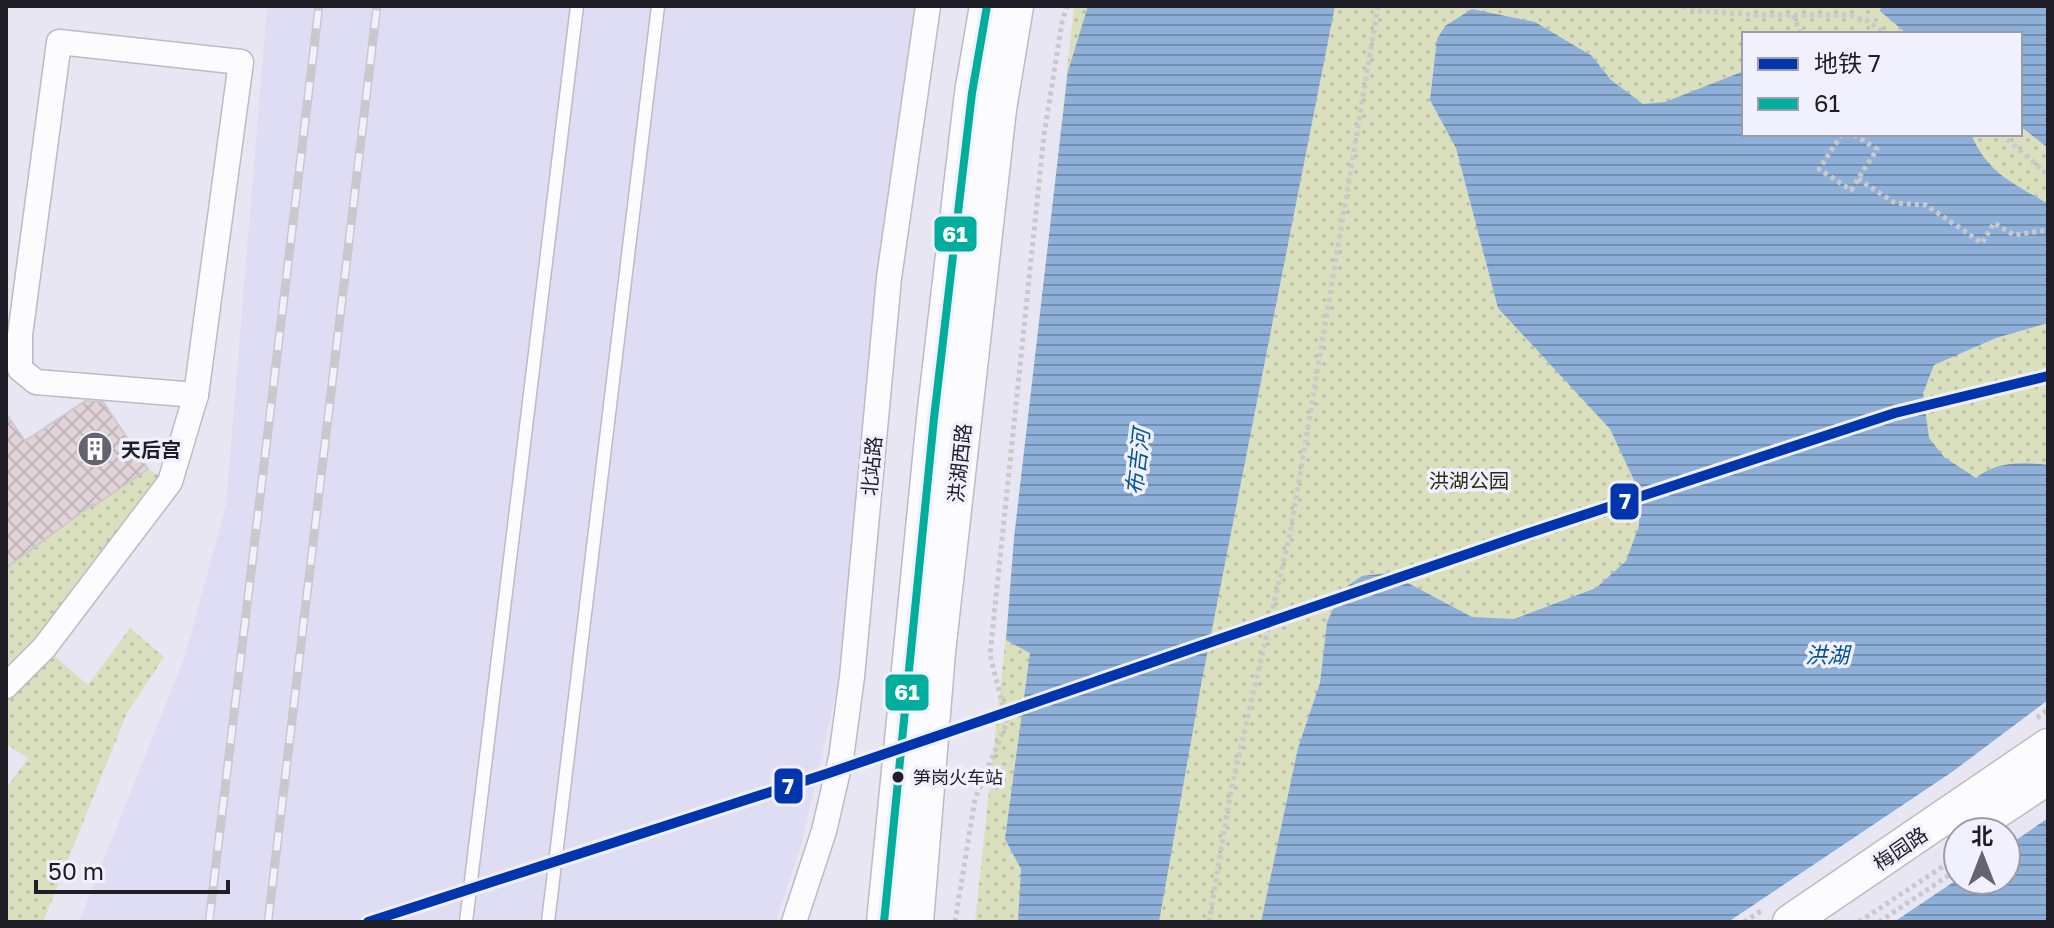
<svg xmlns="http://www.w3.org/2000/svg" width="2054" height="928" viewBox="0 0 2054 928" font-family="'Golos Text','Noto Sans SC',sans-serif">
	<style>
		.built { fill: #dfddf3 }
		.grass { fill: url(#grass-dots); fill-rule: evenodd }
		.water { fill: url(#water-rules); fill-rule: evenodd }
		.pier { fill: #e8e6f3 }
		.building { fill: url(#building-cross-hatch); stroke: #cfc9ce; stroke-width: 2 }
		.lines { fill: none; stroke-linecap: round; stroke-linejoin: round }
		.service-casing { stroke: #bcbbc4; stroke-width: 15 }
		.minor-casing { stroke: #bcbbc4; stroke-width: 27 }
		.secondary-casing { stroke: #bcbbc4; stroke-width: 37 }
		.path { stroke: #c9c9cd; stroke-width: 5; stroke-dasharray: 4 4; stroke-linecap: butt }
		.service { stroke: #fcfbfd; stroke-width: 12 }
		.minor { stroke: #fcfbfd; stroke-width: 24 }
		.secondary { stroke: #fcfbfd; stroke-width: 34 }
		.rail-casing { stroke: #c9c8cc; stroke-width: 9 }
		.rail { stroke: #f1f0fe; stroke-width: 6; stroke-dasharray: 18; stroke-linecap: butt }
		.bus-1-casing { stroke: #f1f0fe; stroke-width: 14 }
		.bus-1 { stroke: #01ad9c; stroke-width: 8 }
		.metro-1-casing { stroke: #f1f0fe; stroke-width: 16 }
		.metro-1 { stroke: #0035ad; stroke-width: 10 }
		.bus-dot { fill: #1f1e26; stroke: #f1f0fe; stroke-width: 3 }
		.labels { text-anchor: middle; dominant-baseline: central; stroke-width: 7; stroke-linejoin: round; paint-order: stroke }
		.bus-label { font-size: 18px; fill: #1f1e26; stroke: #f1f0fe; text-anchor: start }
		.poi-label { font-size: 20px; font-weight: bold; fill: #1f1e26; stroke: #f1f0fe; text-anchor: start }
		.street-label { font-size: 20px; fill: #1f1e26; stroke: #f1f0fe }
		.park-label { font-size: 20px; fill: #2a2f10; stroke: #f1f0fe }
		.water-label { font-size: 22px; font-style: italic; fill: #015595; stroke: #f1f0fe }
		.line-badge { stroke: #f1f0fe; stroke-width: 3 }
		.badge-label { font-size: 22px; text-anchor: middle; font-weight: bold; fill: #fff }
	</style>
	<defs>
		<pattern id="grass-dots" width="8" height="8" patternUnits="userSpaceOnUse" patternTransform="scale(2)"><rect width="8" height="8" fill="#dadfbe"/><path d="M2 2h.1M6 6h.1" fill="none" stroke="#bbbfa3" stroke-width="1.8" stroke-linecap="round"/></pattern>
		<pattern id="water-rules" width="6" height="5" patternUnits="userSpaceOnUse" patternTransform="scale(2)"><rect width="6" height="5" fill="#8eb0d8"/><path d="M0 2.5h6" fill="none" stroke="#738faf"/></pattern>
		<pattern id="building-cross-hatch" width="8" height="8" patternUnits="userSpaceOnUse" patternTransform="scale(2)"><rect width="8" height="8" fill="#e1d3d8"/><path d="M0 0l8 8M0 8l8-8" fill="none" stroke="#c1b5b9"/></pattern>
	</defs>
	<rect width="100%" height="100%" fill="#e8e6f3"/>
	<!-- built -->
	<path class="built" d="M267,6h656l-87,687 -34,149 -26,80h-697l105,-263 42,-154z"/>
	<!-- grass -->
	<g class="grass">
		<path d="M1074,6h974v916h-1073zM1744,34h276v100h-276zM1958,832h48v48h-48z"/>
		<path d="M148,469l22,13 -126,165 44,38 42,-57 34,29 -37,56 -84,209h-37v-133l22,-31 -22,-14v-176l72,-54z"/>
	</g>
	<!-- water -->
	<g class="water">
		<path d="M1088,6h247l-134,679 -42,237h-141l3,-53 -16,-30 25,-186 -24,-13 8,-102 54,-467z"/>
		<path d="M1881,6h167v142l-28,-22v-92h-113l-27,-23z"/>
		<path d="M1472,9l63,13 57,34 19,24 32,24 22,-2 79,-31v63h227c17,40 41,48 77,70v119l-52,15 -62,27 -11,28 6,45 15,19 32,21c22,-17 44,-16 72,-13v457h-787l37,-174 22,-65 7,-61 16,-33 19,-13 27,-3 83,44 42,2 82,-31 30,-27 13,-35 1,-33 -30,-64 -112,-121 -42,-160 -26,-48 7,-61 8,-13zM1958,832h48v48h-48z"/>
	</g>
	<!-- pier -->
	<path class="pier" d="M2048,700v118l-42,29v-15h-48v47l-64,43h-166l224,-150z"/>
	<!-- building -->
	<path class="building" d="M85,401l18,1 45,67 -54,37 -1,-2 -87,64v-154l19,27z"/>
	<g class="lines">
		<defs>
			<g id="service">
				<path d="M466,922l111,-916"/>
				<path d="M548,922l110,-916"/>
			</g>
			<g id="minor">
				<path d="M59,42l182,20 -45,333 -160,-13 -16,-13v-34z"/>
				<path d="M6,686l38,-38 126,-166 26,-87"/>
				<path d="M794,922l30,-91 17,-73 11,-81 37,-399 39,-272"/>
			</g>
			<g id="secondary">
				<path d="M1965,832l83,-55"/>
				<path d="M884,922l50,-504 38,-325 15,-87"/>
				<path d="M916,922l22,-270 61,-543 17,-103"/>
				<path d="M1790,922l258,-176"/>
			</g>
		</defs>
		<!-- service casing -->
		<use href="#service" class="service-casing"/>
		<!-- minor casing -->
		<use href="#minor" class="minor-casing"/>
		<!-- secondary casing -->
		<use href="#secondary" class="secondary-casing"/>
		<!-- path -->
		<g class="path">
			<path d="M1683,6l15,5 58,4h94l18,6 17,13"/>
			<path d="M1793,15l8,19"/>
			<path d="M1842,134l-23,35 32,21 26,-41 -24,-15"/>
			<path d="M2001,134l47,41"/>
			<path d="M1858,179l37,24 31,2 56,38 12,-20 20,12 34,-5"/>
			<path d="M2037,718l11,-9"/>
			<path d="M955,922l20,-123 32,-77 -17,-67 54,-520 18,-113 5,-16"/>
			<path d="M1209,922l22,-132 60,-261 87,-523"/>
			<path d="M1744,922l20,-13"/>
			<path d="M1859,922l95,-63"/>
			<path d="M1879,922l79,-53"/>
		</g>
		<!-- service -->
		<use href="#service" class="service"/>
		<!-- minor -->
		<use href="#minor" class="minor"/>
		<!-- secondary -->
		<use href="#secondary" class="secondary"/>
		<defs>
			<g id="rail">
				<path d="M209,922l110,-916"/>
				<path d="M268,922l109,-916"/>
			</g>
		</defs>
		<!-- rail casing -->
		<use href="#rail" class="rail-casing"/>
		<!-- rail -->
		<use href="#rail" class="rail"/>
		<defs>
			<path id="bus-1" d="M884,922l50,-504 38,-325 15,-87"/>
		</defs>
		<!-- bus-1 casing -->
		<use href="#bus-1" class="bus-1-casing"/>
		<!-- bus-1 -->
		<use href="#bus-1" class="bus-1"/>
		<defs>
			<path id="metro-1" d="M368,922l461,-149 697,-239 369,-121 153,-37"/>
		</defs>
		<!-- metro-1 casing -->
		<use href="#metro-1" class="metro-1-casing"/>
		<!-- metro-1 -->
		<use href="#metro-1" class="metro-1"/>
	</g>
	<!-- icons -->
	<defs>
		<symbol id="building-disc" viewBox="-11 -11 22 22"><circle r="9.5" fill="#65646e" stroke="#f1f0fe"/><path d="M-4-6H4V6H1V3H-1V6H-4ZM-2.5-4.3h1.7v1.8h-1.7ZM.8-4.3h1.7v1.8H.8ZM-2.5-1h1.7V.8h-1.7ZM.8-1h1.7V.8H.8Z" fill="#fff"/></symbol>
	</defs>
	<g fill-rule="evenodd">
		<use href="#building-disc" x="75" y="429" width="40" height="40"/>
	</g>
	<!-- markers -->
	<circle class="bus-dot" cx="898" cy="777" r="7"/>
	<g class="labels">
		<!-- bus labels -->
		<g class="bus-label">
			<text x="913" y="777">笋岗火车站</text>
		</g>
		<!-- poi labels -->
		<g class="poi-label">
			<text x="121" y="449">天后宫</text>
		</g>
		<!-- street labels -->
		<g class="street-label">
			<text transform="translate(959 463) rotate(-84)">洪湖西路</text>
			<text transform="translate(871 466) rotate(-85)">北站路</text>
			<text transform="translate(1900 848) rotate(-34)">梅园路</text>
		</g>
		<!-- park labels -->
		<g class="park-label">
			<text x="1469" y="480">洪湖公园</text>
		</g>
		<!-- water labels -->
		<g class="water-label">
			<text transform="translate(1137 462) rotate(-83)">布吉河</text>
			<text x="1827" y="654">洪湖</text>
		</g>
	</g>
	<g class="line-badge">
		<rect x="933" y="215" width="45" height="38" rx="8" fill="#01ad9c"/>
		<rect x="1609" y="482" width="31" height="39" rx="8" fill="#0035ad"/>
		<rect x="884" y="673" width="46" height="39" rx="8" fill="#01ad9c"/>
		<rect x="773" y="767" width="31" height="38" rx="8" fill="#0035ad"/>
	</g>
	<g class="badge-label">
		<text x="955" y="242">61</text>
		<text x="1625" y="509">7</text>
		<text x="907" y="700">61</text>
		<text x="788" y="794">7</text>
	</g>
	<!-- border -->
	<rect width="2054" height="928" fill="none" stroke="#1f1e26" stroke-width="16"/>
	<!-- legend -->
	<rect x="1742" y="32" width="280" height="104" fill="#f1f0fe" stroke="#9d9ca8" stroke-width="2"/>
	<rect x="1758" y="58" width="40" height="12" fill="#0035ad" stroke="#9d9ca8" stroke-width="2"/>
	<text x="1814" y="72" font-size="24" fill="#1f1e26">地铁 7</text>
	<rect x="1758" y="98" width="40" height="12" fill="#01ad9c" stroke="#9d9ca8" stroke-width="2"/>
	<text x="1814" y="112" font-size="24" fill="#1f1e26">61</text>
	<!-- north arrow -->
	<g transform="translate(1982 856)"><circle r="38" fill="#f1f0fe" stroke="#9d9ca8" stroke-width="2"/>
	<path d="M0-6L14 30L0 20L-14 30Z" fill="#65646e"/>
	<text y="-12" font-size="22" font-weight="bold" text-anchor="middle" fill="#1f1e26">北</text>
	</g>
	<!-- scale -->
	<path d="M36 880v12h192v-12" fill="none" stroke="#1f1e26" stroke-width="4"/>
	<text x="48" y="880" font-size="24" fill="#1f1e26" stroke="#f1f0fe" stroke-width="6" paint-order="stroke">50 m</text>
</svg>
